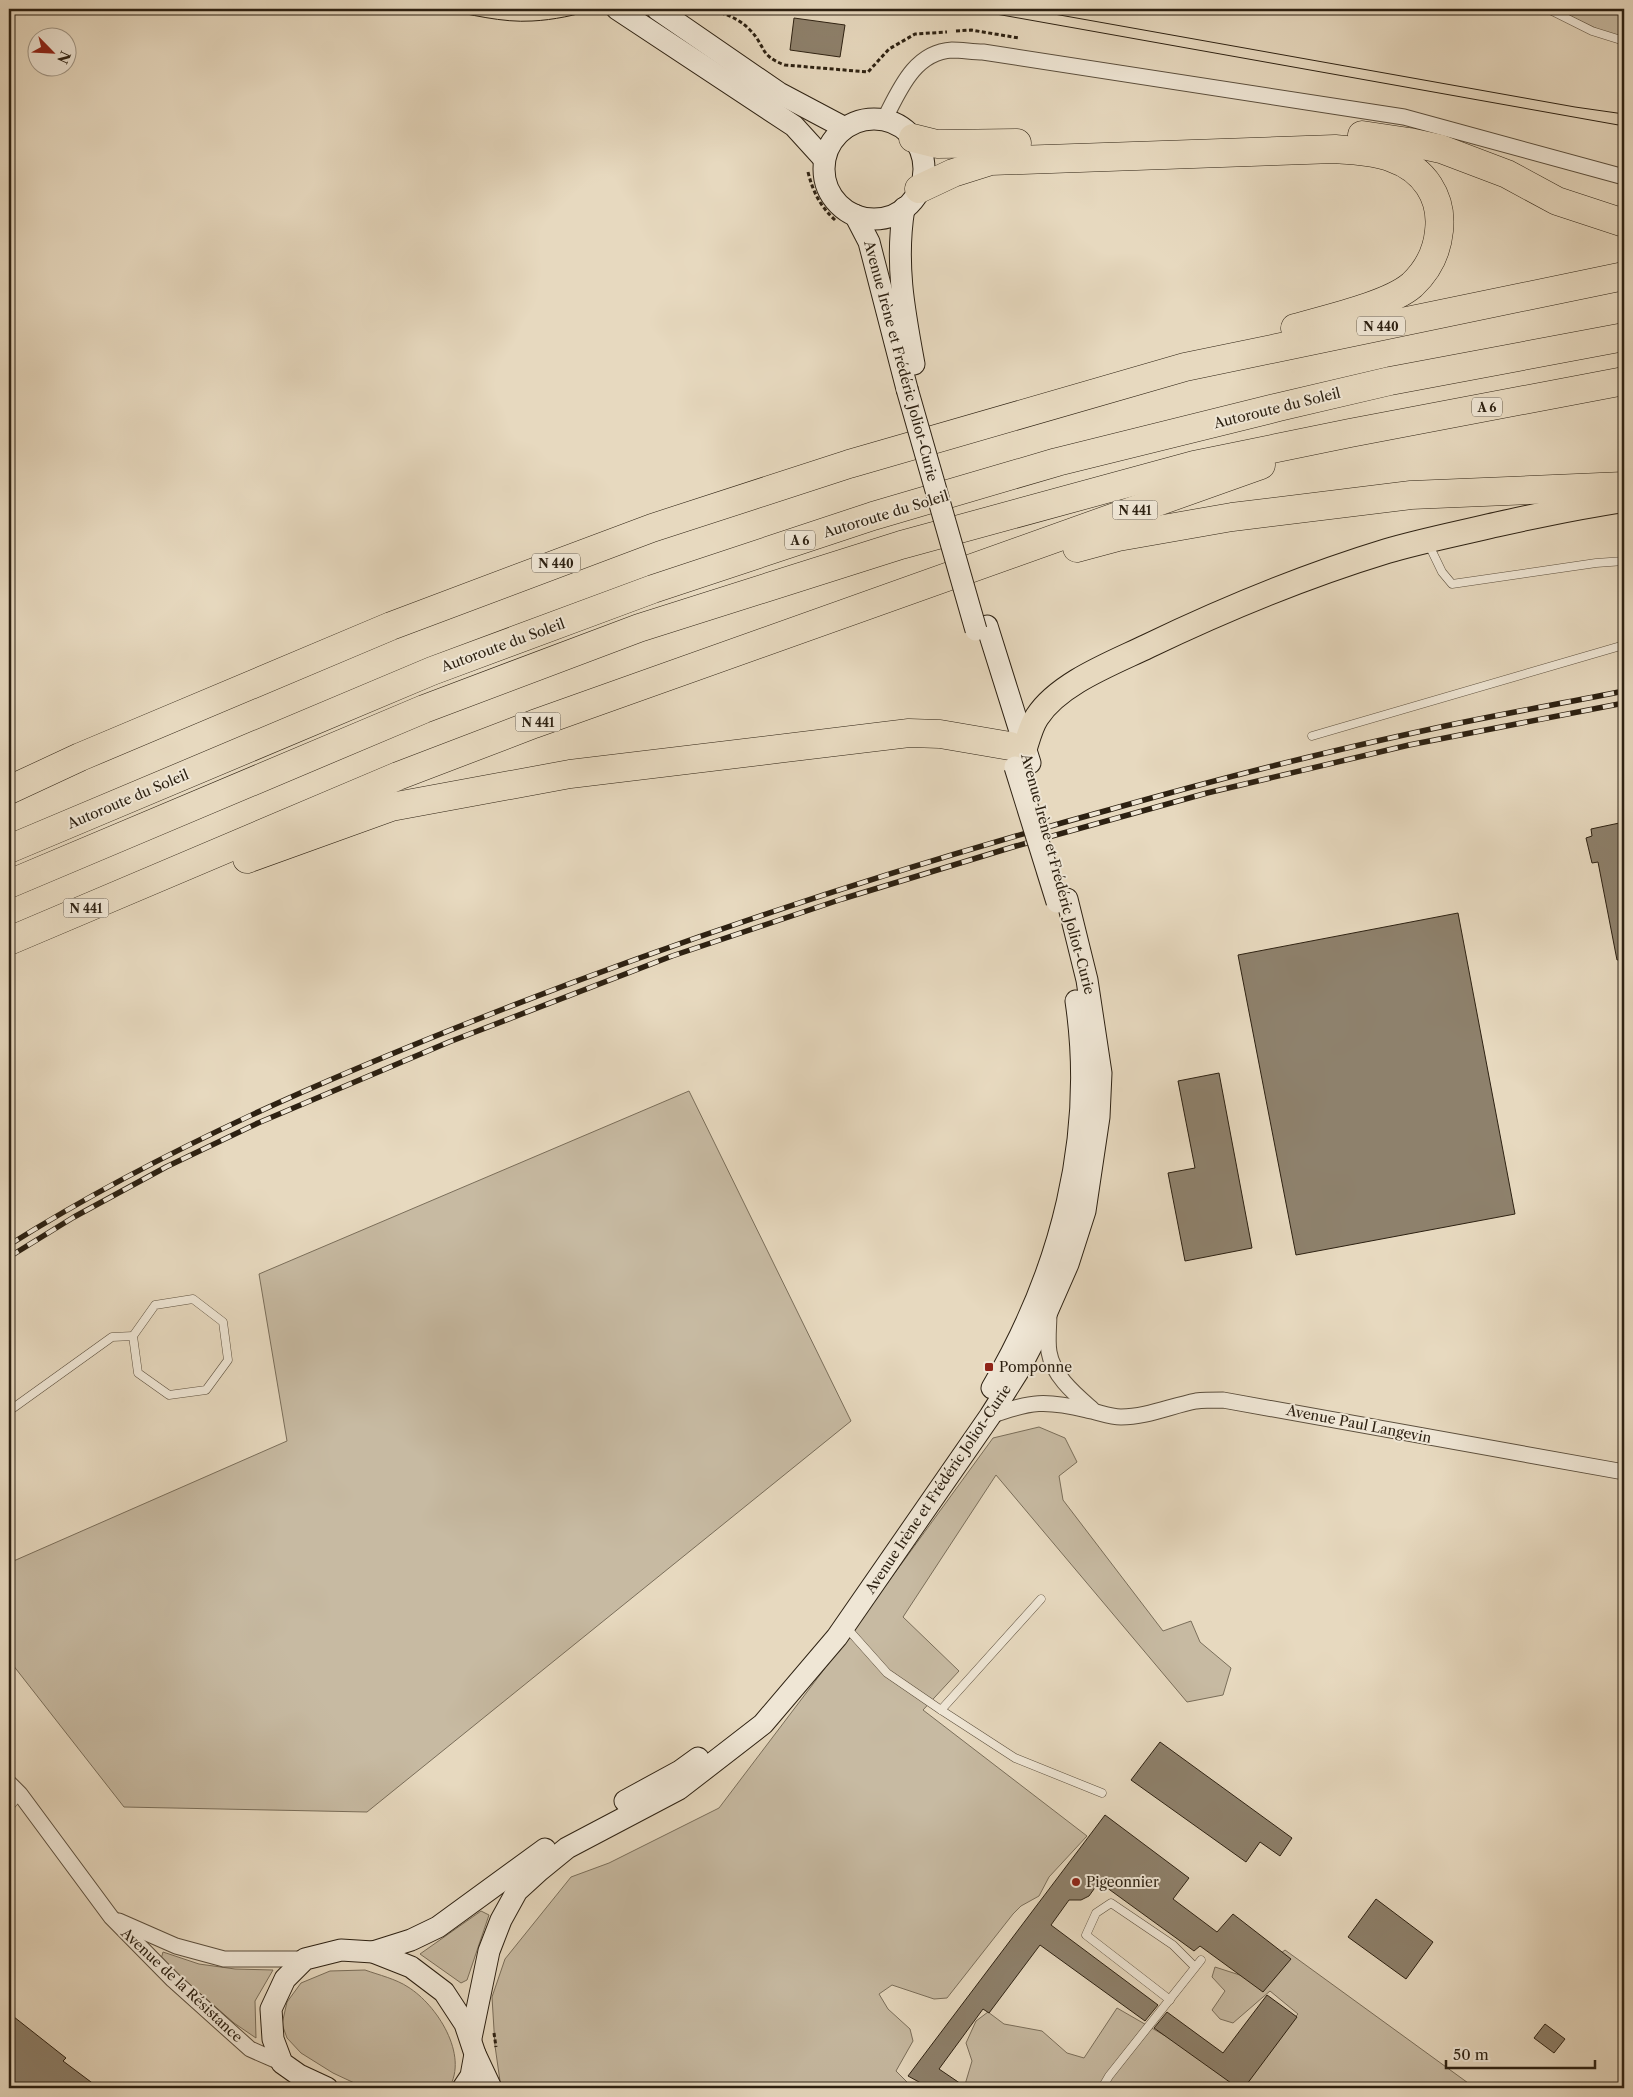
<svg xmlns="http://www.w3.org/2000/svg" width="1633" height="2097" viewBox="0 0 1633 2097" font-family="'Libre Caslon Text',serif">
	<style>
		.green { fill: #c7baa2; stroke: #7a6e5a }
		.building { fill: #8e816c; stroke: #2d2112 }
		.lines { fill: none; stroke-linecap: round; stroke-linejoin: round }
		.service-casing { stroke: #5c4f3d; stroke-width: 9 }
		.minor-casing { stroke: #5c4f3d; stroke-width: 17 }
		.secondary-casing { stroke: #2d2112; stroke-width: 23 }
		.primary-casing { stroke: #2d2112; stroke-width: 26 }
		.motorway-casing { stroke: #2d2112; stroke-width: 29 }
		.path { stroke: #2d2112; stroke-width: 3; stroke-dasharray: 4 2.5; stroke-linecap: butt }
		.service { stroke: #efe6d5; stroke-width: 8 }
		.minor { stroke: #efe6d5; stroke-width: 15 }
		.secondary { stroke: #efe6d5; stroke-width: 21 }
		.primary { stroke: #e7d9bf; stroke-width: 24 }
		.motorway { stroke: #e7d9bf; stroke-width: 28 }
		.tram { stroke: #2d2112; stroke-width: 1 }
		.rail-casing { stroke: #2d2112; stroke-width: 5.5 }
		.rail { stroke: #efe6d5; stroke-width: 4; stroke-dasharray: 11; stroke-linecap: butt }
		.secondary-bridge-casing { stroke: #2d2112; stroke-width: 23; stroke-linecap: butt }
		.secondary-bridge { stroke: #efe6d5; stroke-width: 21 }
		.poi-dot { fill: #8f2418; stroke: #efe6d5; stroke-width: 2 }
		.labels { text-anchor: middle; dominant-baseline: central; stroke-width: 4; stroke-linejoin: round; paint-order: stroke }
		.shield { fill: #efe6d5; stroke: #675c4c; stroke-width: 1 }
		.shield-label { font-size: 12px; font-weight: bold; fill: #2d2112 }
		.street-label { font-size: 14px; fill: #2d2112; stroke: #efe6d5 }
		.poi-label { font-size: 14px; fill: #2d2112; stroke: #efe6d5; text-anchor: start }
	</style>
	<rect width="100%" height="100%" fill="#e7d9bf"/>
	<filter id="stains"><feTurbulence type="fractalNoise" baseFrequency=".004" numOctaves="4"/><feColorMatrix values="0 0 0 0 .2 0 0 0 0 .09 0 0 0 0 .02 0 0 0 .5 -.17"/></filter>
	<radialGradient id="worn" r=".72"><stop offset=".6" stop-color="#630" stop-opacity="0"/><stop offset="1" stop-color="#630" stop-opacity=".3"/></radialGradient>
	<!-- green -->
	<g class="green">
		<path d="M1556,9h68v33z"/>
		<path d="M689,1091l162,330 -484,391 -243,-5 -115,-147v-97l278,-122 -28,-167z"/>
		<path d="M1039,1427l26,11 12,24 -18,14 4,24 100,131 28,-10 9,21 31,26 -8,27 -36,7 -191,-227 -93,142 56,54 -36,39 164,126 -38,41 -10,19 -18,10 -8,8 -66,84 -13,1 -42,-14 -13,9 9,15 22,20 3,12 -17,30 17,17h-412l-6,-42 -3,-49 13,-38 66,-82 38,-14 110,-55 119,-157 155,-213z"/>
		<path d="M481,1911l8,4 -22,65 -6,3 -41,-29z"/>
		<path d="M1285,1950l190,138h-511l8,-27 -6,-18 10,-22 12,-9 16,12 38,7 25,22 17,5 33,-50 85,49 59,-3 37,-40 -28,-23 -37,32 -13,-4 -8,-9 13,-19 -13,-14 3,-10 34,11z"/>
		<path d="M163,1952l36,12 36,5 38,1 -18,31 1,37 -22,-15 -73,-64z"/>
		<path d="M365,1970c14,5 31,9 43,17 29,18 61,68 41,101h-84l-32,-15 -32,-20 -14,-15 -5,-14 5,-22 14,-19 29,-12z"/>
	</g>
	<!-- building -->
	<g class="building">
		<path d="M794,18l51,7 -5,32 -50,-7z"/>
		<path d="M1624,822v137l-7,1 -19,-98 -6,1 -6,-25 6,-2 -1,-7z"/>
		<path d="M1458,913l57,301 -219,41 -58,-300z"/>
		<path d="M1219,1073l33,175 -67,13 -17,-88 27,-5 -17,-87z"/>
		<path d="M1160,1742l132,96 -12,18 -20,-14 -14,20 -115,-82z"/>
		<path d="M1105,1815l84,63 -16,21 44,33 16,-18 58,45 -28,33 -63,-46 -6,5 -95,-69 -10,14 -8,4h-12l-18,25 107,80 -13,16 -105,-76 -51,68 -6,-4 -44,60 28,19h-37l-22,-12z"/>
		<path d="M1376,1899l57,43 -27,37 -58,-42z"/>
		<path d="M1267,1995l30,22 -53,71h-6l-84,-60 13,-16 56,41z"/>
		<path d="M9,2013l57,45 -3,3 36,27h-90z"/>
		<path d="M1545,2024l20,15 -11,14 -20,-15z"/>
	</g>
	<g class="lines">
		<defs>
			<g id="service">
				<path d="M1548,9l44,22 32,10"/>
				<path d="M1428,543l14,29 10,12 144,-21 28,-2"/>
				<path d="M1312,736l312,-91"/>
				<path d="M193,1299l30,23 5,38 -22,30 -37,5 -31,-22 -5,-37 22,-31z"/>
				<path d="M9,1411l103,-74 21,-1"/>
				<path d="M846,1627l41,46 54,37 74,48 87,35"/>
				<path d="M941,1710l100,-111"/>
				<path d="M9,1808l11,-14"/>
				<path d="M1170,2000l-84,-65 10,-22 15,-10 62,42 22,22"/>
				<path d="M1102,2088l7,-12 92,-116"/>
			</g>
			<g id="minor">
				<path d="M884,120c15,-29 30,-68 68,-70 10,0 21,2 31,2l421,65 220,60"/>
				<path d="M1049,1312c0,13 -2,28 0,40 4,24 26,42 43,57"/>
				<path d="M990,1416c41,-15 56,-16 97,-6 12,2 22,7 34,7 25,0 50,-11 75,-16 8,-1 18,-1 27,-1l401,72"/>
				<path d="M9,1783l11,11 91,123 62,63 77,69 32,14"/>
				<path d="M119,1921l57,25 48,13h81"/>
			</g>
			<g id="secondary">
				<path d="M617,9l177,117 30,33"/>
				<path d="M657,9l122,84 66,35"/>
				<circle cx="874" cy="169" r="50"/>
				<path d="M904,208c-9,55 0,102 10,156"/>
				<path d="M855,215l14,27 38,147"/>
				<path d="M987,626l43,137"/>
				<path d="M992,1388c69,-117 104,-251 84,-387"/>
				<path d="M625,1801l55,-30 18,-13"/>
				<path d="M373,1952l38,-12 27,-13 107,-78"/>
				<path d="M471,2038l18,-87 12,-31 16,-29 23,-21 27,-22 112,-59 84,-65 74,-87 153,-221 29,-46 17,-33 32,-73 17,-53 14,-94 2,-44 -14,-93 -20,-81"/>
				<path d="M475,2054l16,34"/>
				<path d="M327,2088l-28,-13 -17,-12 -9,-24 -2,-30 14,-30 20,-20 36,-9 32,2 38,15 33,25 21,32 10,30 -4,22 -8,12"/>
			</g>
			<path id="primary" d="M1025,748c3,-10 6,-22 12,-31 22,-34 76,-54 111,-71 77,-37 157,-70 239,-95 34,-10 69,-17 103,-25 45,-10 89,-20 134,-26"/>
			<g id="motorway">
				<path d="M1362,135l47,7 32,7 66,25 50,27 67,22"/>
				<path d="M913,138l24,6 80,-1"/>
				<path d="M919,189l34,-16 38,-12 344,-12c19,2 39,2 57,9 32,11 51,39 47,73 -2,21 -11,39 -27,54 -23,20 -86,34 -117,43"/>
				<path d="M1077,548l41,-11 114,-20 179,-22 213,-9"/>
				<path d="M9,790l71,-33 311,-131 261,-98 197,-64 336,-97 439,-91"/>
				<path d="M9,849l423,-178 221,-82 220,-73 184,-54 222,-55 111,-26 234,-44"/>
				<path d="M247,859l144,-52 179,-33 339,-41 31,1 70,12"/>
				<path d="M9,884l415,-175 215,-81 262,-83 293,-80 156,-32 274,-52"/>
				<path d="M9,941l389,-165 136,-52 727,-259"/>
			</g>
		</defs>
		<!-- service casing -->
		<use href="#service" class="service-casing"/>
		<!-- minor casing -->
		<use href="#minor" class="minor-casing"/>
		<!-- secondary casing -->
		<use href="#secondary" class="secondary-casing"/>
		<!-- primary casing -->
		<use href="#primary" class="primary-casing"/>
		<!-- motorway casing -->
		<use href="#motorway" class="motorway-casing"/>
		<!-- path -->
		<g class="path">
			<path d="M591,9l7,4"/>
			<path d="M695,11c19,-3 42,5 55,19 16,16 9,26 35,35l83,7 21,-23 26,-15 32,-2"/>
			<path d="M956,31l15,-1 48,8"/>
			<path d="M808,172c5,20 12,34 27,48"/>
			<path d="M494,2033l2,14"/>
		</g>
		<!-- service -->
		<use href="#service" class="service"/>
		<!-- minor -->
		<use href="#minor" class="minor"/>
		<!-- secondary -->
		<use href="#secondary" class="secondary"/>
		<!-- primary -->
		<use href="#primary" class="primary"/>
		<!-- motorway -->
		<use href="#motorway" class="motorway"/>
		<!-- tram -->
		<g class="tram">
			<path d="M440,9c30,5 62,14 92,12 22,-1 44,-6 64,-12"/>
			<path d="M499,9l34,2 14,-2"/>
			<path d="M968,9l656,117"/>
			<path d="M1026,9l549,98 49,7"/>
		</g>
		<defs>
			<g id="rail">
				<path d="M9,1245c156,-98 326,-170 497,-237 198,-77 401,-143 606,-199 99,-28 200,-54 301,-76 70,-16 141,-28 211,-42"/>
				<path d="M9,1257l65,-40 92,-50 92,-44 191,-81 223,-86 170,-57 174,-53 191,-53 202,-48 215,-42"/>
			</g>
		</defs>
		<!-- rail casing -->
		<use href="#rail" class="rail-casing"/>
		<!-- rail -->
		<use href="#rail" class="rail"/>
		<defs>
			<g id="secondary-bridge">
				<path d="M907,389l69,241"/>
				<path d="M1015,767l42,135"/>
			</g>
		</defs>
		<!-- secondary-bridge casing -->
		<use href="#secondary-bridge" class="secondary-bridge-casing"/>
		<!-- secondary-bridge -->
		<use href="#secondary-bridge" class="secondary-bridge"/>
	</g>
	<!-- markers -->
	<g class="poi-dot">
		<rect x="984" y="1362" width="10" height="10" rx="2.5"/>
		<circle cx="1076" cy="1882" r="5"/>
	</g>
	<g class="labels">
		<!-- shield labels -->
		<g class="shield">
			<rect x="1357" y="316.5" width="48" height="19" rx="4"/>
			<rect x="1472" y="397.5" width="30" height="19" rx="4"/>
			<rect x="1112.5" y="500.5" width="45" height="19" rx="4"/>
			<rect x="785" y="530.5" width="30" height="19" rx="4"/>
			<rect x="532" y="553.5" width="48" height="19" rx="4"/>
			<rect x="515.5" y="712.5" width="45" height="19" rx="4"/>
			<rect x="63.5" y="898.5" width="45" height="19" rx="4"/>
		</g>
		<g class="shield-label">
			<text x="1381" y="326">N 440</text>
			<text x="1487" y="407">A 6</text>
			<text x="1135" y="510">N 441</text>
			<text x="800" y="540">A 6</text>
			<text x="556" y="563">N 440</text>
			<text x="538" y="722">N 441</text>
			<text x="86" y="908">N 441</text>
		</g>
		<!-- street labels -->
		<g class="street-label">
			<text transform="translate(901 361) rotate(75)">Avenue Irène et Frédéric Joliot-Curie</text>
			<text transform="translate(1277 408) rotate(-14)">Autoroute du Soleil</text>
			<text transform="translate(886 514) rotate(-17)">Autoroute du Soleil</text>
			<text transform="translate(503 645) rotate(-20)">Autoroute du Soleil</text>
			<text transform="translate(128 799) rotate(-23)">Autoroute du Soleil</text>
			<text transform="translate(1058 874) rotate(75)">Avenue Irène et Frédéric Joliot-Curie</text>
			<text transform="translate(1359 1424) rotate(11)">Avenue Paul Langevin</text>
			<text transform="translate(938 1489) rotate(-56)">Avenue Irène et Frédéric Joliot-Curie</text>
			<text transform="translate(182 1985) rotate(43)">Avenue de la Résistance</text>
		</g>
		<!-- poi labels -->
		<g class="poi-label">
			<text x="999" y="1367">Pomponne</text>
			<text x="1086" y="1882">Pigeonnier</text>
		</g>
	</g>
	<!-- margin -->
	<rect width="1633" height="2097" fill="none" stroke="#e7d9bf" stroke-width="30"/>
	<rect x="10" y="10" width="1613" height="2077" fill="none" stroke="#2d2112" stroke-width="2.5"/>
	<rect x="15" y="15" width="1603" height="2067" fill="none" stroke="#2d2112"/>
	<!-- north arrow -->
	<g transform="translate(52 52) rotate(114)"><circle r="24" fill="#efe6d5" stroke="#a19787"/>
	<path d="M0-4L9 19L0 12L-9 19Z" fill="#8f2418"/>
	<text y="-8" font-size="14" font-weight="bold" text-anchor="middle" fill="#2d2112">N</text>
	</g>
	<!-- scale -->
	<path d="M1446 2060v8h149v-8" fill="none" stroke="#2d2112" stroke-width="2.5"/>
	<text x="1453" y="2060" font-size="15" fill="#2d2112" stroke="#efe6d5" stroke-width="4" paint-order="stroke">50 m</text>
	<rect width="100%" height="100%" filter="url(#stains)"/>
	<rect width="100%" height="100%" fill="url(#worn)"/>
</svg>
